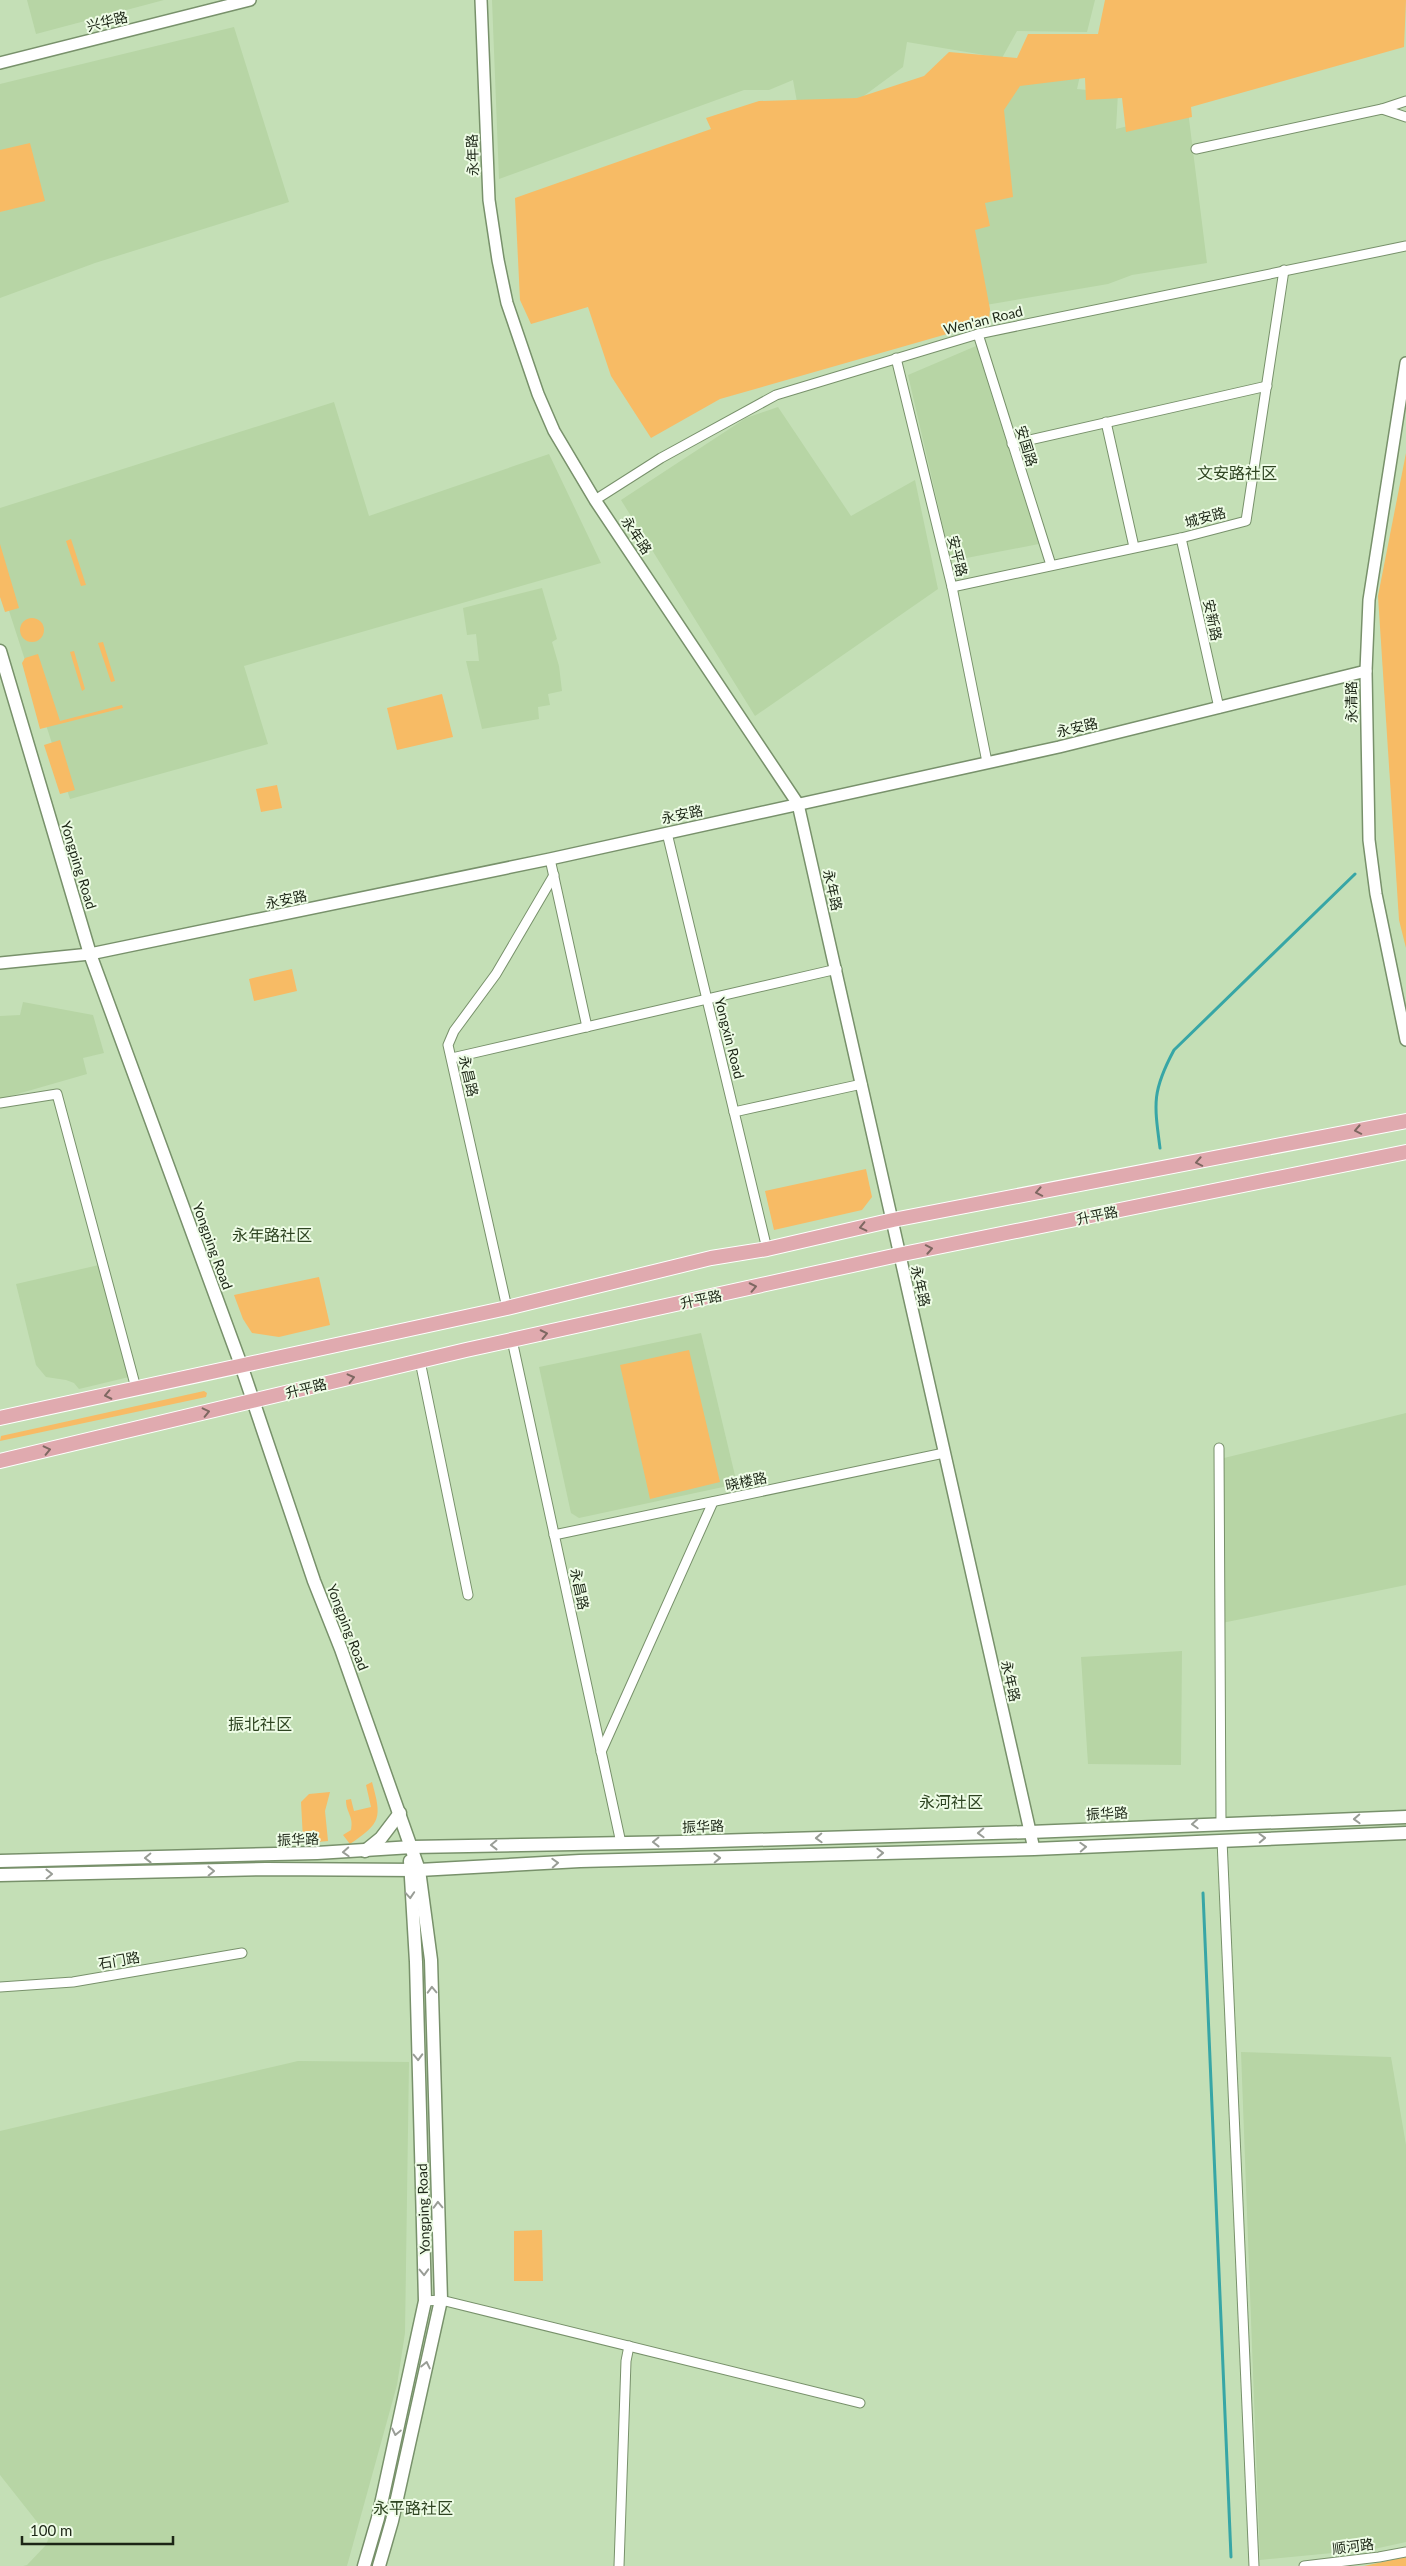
<svg xmlns="http://www.w3.org/2000/svg" width="1406" height="2566" viewBox="0 0 1406 2566" font-family="Lato,'Noto Sans SC',sans-serif">
	<style>
		.built { fill: #b7d5a5 }
		.green { fill: #f7bb65 }
		.lines { fill: none; stroke-linecap: round; stroke-linejoin: round }
		.stream { stroke: #37a6a6; stroke-width: 3 }
		.minor-casing { stroke: #78916b; stroke-width: 11 }
		.tertiary-casing { stroke: #78916b; stroke-width: 14 }
		.secondary-casing { stroke: #78916b; stroke-width: 15 }
		.primary-casing { stroke: #fff; stroke-width: 16 }
		.minor { stroke: #fff; stroke-width: 9 }
		.tertiary { stroke: #fff; stroke-width: 11 }
		.secondary { stroke: #fff; stroke-width: 12 }
		.primary { stroke: #e0aaaf; stroke-width: 14 }
		.oneway { stroke: #7e6862 }
		.oneway2 { stroke: #999d96 }
		.labels { text-anchor: middle; dominant-baseline: central; stroke-width: 4; stroke-linejoin: round; paint-order: stroke }
		.street-label { font-size: 14px; fill: #1c2616; stroke: #eefce6 }
		.quarter-label { font-size: 16px; fill: #2e4421; stroke: #eefce6 }
	</style>
	<rect width="100%" height="100%" fill="#c4dfb6"/>
	<!-- built -->
	<g class="built">
		<path d="M27,0h137l-128,34z"/>
		<path d="M492,0h603l-8,32 -70,-1 -15,27 -95,-16 -4,25 -42,31 -64,4 -4,-22 -24,10h-25l-245,89z"/>
		<path d="M234,27l55,175 -194,61 -95,35v-214z"/>
		<path d="M1083,62l-6,27 41,4 -2,36 72,-18 19,152 -75,12 -24,9 -128,22 -18,-81 30,-136z"/>
		<path d="M976,346l63,198 -88,17 -43,-186z"/>
		<path d="M334,402l35,114 180,-62 52,109 -357,103 24,78 -198,55 -70,-216v-75z"/>
		<path d="M778,407l73,109 64,-36 23,109 -183,127 -134,-216 125,-82z"/>
		<path d="M542,588l15,51 -5,3 7,24 3,25 -14,3 2,11 -12,2 1,12 -57,10 -16,-68h13l-3,-27 -9,1 -4,-27z"/>
		<path d="M23,1002l70,13 11,38 -21,5 4,16 -87,25v-83l20,-1z"/>
		<path d="M99,1265l30,112 -50,12 -5,-6 -8,-3 -20,-3 -10,-12 -20,-81z"/>
		<path d="M701,1333l36,151 -158,34 -8,-5 -32,-146z"/>
		<path d="M1406,1413v172l-184,38 2,-165z"/>
		<path d="M1182,1651l-1,114 -93,-1 -7,-107z"/>
		<path d="M1241,2052l150,5 15,88v397l-32,7 -114,11z"/>
		<path d="M298,2061l111,1 -4,271 -8,52 -50,181h-324l4,-1 19,-20 3,-8 -49,-62v-344z"/>
	</g>
	<!-- green -->
	<g class="green">
		<path d="M1105,0h301l-2,47 -213,60 1,10 -66,15 -4,-34 -36,2 -1,-22 -65,8 -16,24 9,87 -28,6 5,23 -15,4 15,79 -1,10 -14,7 -255,73 -69,39 -40,-62 -23,-69 -57,17 -11,-24 -5,-102 196,-69 -5,-11 53,-17 98,-3 67,-22 25,-24 68,6 11,-24h70z"/>
		<path d="M30,143l15,58 -45,11v-62z"/>
		<path d="M1406,453v495l-7,-28 -21,-324z"/>
		<path d="M71,539l15,46 -5,1 -15,-45z"/>
		<path d="M0,544l19,64 -14,4 -5,-15z"/>
		<circle cx="32" cy="630" r="12"/>
		<path d="M103,642l12,39 -4,1 -13,-39z"/>
		<path d="M74,651l11,38 -3,2 -12,-39z"/>
		<path d="M38,654l22,67 62,-16 1,3 -83,21 -18,-66 3,-5z"/>
		<path d="M442,694l11,43 -56,13 -10,-42z"/>
		<path d="M60,740l15,50 -15,4 -16,-49z"/>
		<path d="M277,785l5,23 -21,4 -5,-23z"/>
		<path d="M292,969l5,22 -43,10 -5,-22z"/>
		<path d="M866,1169l6,28 -10,13 -88,20 -9,-39z"/>
		<path d="M319,1277l11,48 -51,12 -27,-4 -9,-14 -9,-24z"/>
		<path d="M689,1350l31,132 -70,17 -30,-134z"/>
		<path d="M204,1391l3,2 -1,4 -206,44 1,-5z"/>
		<path d="M372,1782c10,36 9,41 -22,62l-7,-9 8,-5c3,-14 -5,-17 -5,-30l5,-1 3,12 17,-4 -5,-22z"/>
		<path d="M330,1792l-5,19 3,30 -21,2 -4,-4 -2,-37 8,-8z"/>
		<path d="M542,2230l1,51h-29v-50z"/>
		<path d="M1406,2557v9h-42z"/>
	</g>
	<g class="lines">
		<!-- stream -->
		<g class="stream">
			<path d="M1160,1148c-6,-45 -8,-57 14,-98l181,-176"/>
			<path d="M1203,1893l28,664"/>
		</g>
		<defs>
			<g id="minor">
				<path d="M1382,109l24,8"/>
				<path d="M1196,149l186,-40 24,-8"/>
				<path d="M978,334l73,231"/>
				<path d="M896,358l56,229 35,175"/>
				<path d="M1106,422l28,125"/>
				<path d="M1012,444l255,-58"/>
				<path d="M595,500l66,-42 115,-63 202,-61 428,-88"/>
				<path d="M1181,538l38,170"/>
				<path d="M952,587l229,-49 65,-17 38,-251"/>
				<path d="M667,833l100,416"/>
				<path d="M550,859l37,168"/>
				<path d="M452,1058l385,-89"/>
				<path d="M0,1103l57,-9 79,294"/>
				<path d="M734,1112l128,-28"/>
				<path d="M507,1308l-59,-263 6,-14 42,-57 58,-99"/>
				<path d="M512,1340l109,503"/>
				<path d="M420,1361l48,234"/>
				<path d="M1219,1448l2,375"/>
				<path d="M554,1535l390,-82"/>
				<path d="M601,1752l112,-250"/>
				<path d="M1222,1840l32,726"/>
				<path d="M0,1987l73,-5 169,-29"/>
				<path d="M425,2301l16,-1 419,103"/>
				<path d="M619,2566l7,-205 3,-15"/>
				<path d="M1304,2566l75,-9 27,-5"/>
			</g>
			<g id="tertiary">
				<path d="M481,0l8,200 9,60 9,43 31,91 16,37 41,69 203,304 236,1045"/>
				<path d="M0,63l250,-63"/>
				<path d="M1406,363l-37,237 -3,71 3,169 7,54 30,146"/>
				<path d="M0,963l90,-9 460,-95 509,-112 307,-76"/>
			</g>
			<g id="secondary">
				<path d="M0,651l90,303 151,411 73,216 27,68 78,221 12,90 10,340 -49,221 -13,45"/>
				<path d="M365,1851l16,-13 19,-25"/>
				<path d="M0,1861l317,-8 95,-6 268,-5 350,-10 376,-15"/>
				<path d="M0,1875l266,-6 153,1 161,-9 454,-12 372,-16"/>
				<path d="M364,2566l14,-48 47,-217 -9,-339 -6,-101"/>
			</g>
			<g id="primary">
				<path d="M0,1418l507,-110 204,-50 56,-9 126,-29 513,-99"/>
				<path d="M0,1461l466,-111 432,-95 508,-103"/>
			</g>
		</defs>
		<!-- minor casing -->
		<use href="#minor" class="minor-casing"/>
		<!-- tertiary casing -->
		<use href="#tertiary" class="tertiary-casing"/>
		<!-- secondary casing -->
		<use href="#secondary" class="secondary-casing"/>
		<!-- primary casing -->
		<use href="#primary" class="primary-casing"/>
		<!-- minor -->
		<use href="#minor" class="minor"/>
		<!-- tertiary -->
		<use href="#tertiary" class="tertiary"/>
		<!-- secondary -->
		<use href="#secondary" class="secondary"/>
		<!-- primary -->
		<use href="#primary" class="primary"/>
	</g>
	<!-- one-way arrows -->
	<defs><path id="oneway-chevron" d="M-2-3.5L2.5 0L-2 3.5" fill="none" stroke-width="1.6" stroke-linecap="round" stroke-linejoin="round" transform="scale(1.25)"/></defs>
	<g class="oneway">
		<use href="#oneway-chevron" transform="translate(1358 1130) rotate(169)"/>
		<use href="#oneway-chevron" transform="translate(1199 1162) rotate(169)"/>
		<use href="#oneway-chevron" transform="translate(1039 1192) rotate(169)"/>
		<use href="#oneway-chevron" transform="translate(863 1227) rotate(167)"/>
		<use href="#oneway-chevron" transform="translate(929 1249) rotate(-11)"/>
		<use href="#oneway-chevron" transform="translate(753 1287) rotate(-12)"/>
		<use href="#oneway-chevron" transform="translate(544 1334) rotate(-12)"/>
		<use href="#oneway-chevron" transform="translate(351 1378) rotate(-14)"/>
		<use href="#oneway-chevron" transform="translate(108 1395) rotate(168)"/>
		<use href="#oneway-chevron" transform="translate(206 1412) rotate(-13)"/>
		<use href="#oneway-chevron" transform="translate(47 1450) rotate(-13)"/>
	</g>
	<g class="oneway2">
		<use href="#oneway-chevron" transform="translate(1357 1819) rotate(178)"/>
		<use href="#oneway-chevron" transform="translate(1195 1824) rotate(177)"/>
		<use href="#oneway-chevron" transform="translate(981 1833) rotate(178)"/>
		<use href="#oneway-chevron" transform="translate(819 1838) rotate(178)"/>
		<use href="#oneway-chevron" transform="translate(1262 1838) rotate(-2)"/>
		<use href="#oneway-chevron" transform="translate(656 1842) rotate(179)"/>
		<use href="#oneway-chevron" transform="translate(494 1845) rotate(179)"/>
		<use href="#oneway-chevron" transform="translate(1083 1847) rotate(-3)"/>
		<use href="#oneway-chevron" transform="translate(346 1852) rotate(177)"/>
		<use href="#oneway-chevron" transform="translate(880 1853) rotate(-2)"/>
		<use href="#oneway-chevron" transform="translate(148 1858) rotate(179)"/>
		<use href="#oneway-chevron" transform="translate(717 1858) rotate(-2)"/>
		<use href="#oneway-chevron" transform="translate(555 1863) rotate(-3)"/>
		<use href="#oneway-chevron" transform="translate(211 1871) rotate(-1)"/>
		<use href="#oneway-chevron" transform="translate(49 1874) rotate(-1)"/>
		<use href="#oneway-chevron" transform="translate(410 1895) rotate(86)"/>
		<use href="#oneway-chevron" transform="translate(432 1990) rotate(-92)"/>
		<use href="#oneway-chevron" transform="translate(418 2057) rotate(88)"/>
		<use href="#oneway-chevron" transform="translate(438 2205) rotate(-92)"/>
		<use href="#oneway-chevron" transform="translate(424 2272) rotate(88)"/>
		<use href="#oneway-chevron" transform="translate(426 2365) rotate(-78)"/>
		<use href="#oneway-chevron" transform="translate(396 2432) rotate(102)"/>
	</g>
	<g class="labels">
		<!-- street labels -->
		<g class="street-label">
			<text transform="translate(107 21) rotate(-14)">兴华路</text>
			<text transform="translate(472 155) rotate(-92)">永年路</text>
			<text transform="translate(983 320) rotate(-14)">Wen'an Road</text>
			<text transform="translate(1027 446) rotate(73)">安国路</text>
			<text transform="translate(1205 517) rotate(-15)">城安路</text>
			<text transform="translate(637 535) rotate(56)">永年路</text>
			<text transform="translate(958 556) rotate(76)">安平路</text>
			<text transform="translate(1213 620) rotate(78)">安新路</text>
			<text transform="translate(1351 702) rotate(-91)">永清路</text>
			<text transform="translate(1077 727) rotate(-13)">永安路</text>
			<text transform="translate(682 814) rotate(-12)">永安路</text>
			<text transform="translate(79 865) rotate(73)">Yongping Road</text>
			<text transform="translate(833 890) rotate(77)">永年路</text>
			<text transform="translate(286 899) rotate(-12)">永安路</text>
			<text transform="translate(730 1038) rotate(76)">Yongxin Road</text>
			<text transform="translate(469 1076) rotate(77)">永昌路</text>
			<text transform="translate(1097 1215) rotate(-12)">升平路</text>
			<text transform="translate(213 1246) rotate(70)">Yongping Road</text>
			<text transform="translate(921 1286) rotate(77)">永年路</text>
			<text transform="translate(701 1299) rotate(-12)">升平路</text>
			<text transform="translate(306 1388) rotate(-14)">升平路</text>
			<text transform="translate(746 1481) rotate(-12)">晓楼路</text>
			<text transform="translate(580 1589) rotate(78)">永昌路</text>
			<text transform="translate(348 1627) rotate(69)">Yongping Road</text>
			<text transform="translate(1011 1681) rotate(77)">永年路</text>
			<text transform="translate(1107 1813) rotate(-3)">振华路</text>
			<text transform="translate(703 1826) rotate(-2)">振华路</text>
			<text transform="translate(298 1839) rotate(-2)">振华路</text>
			<text transform="translate(119 1960) rotate(-10)">石门路</text>
			<text transform="translate(423 2209) rotate(-92)">Yongping Road</text>
			<text transform="translate(1353 2546) rotate(-7)">顺河路</text>
		</g>
		<!-- quarter labels -->
		<g class="quarter-label">
			<text x="1237" y="472">文安路社区</text>
			<text x="272" y="1234">永年路社区</text>
			<text x="260" y="1723">振北社区</text>
			<text x="951" y="1801">永河社区</text>
			<text x="413" y="2507">永平路社区</text>
		</g>
	</g>
	<!-- scale -->
	<path d="M22 2536v8h151v-8" fill="none" stroke="#1c2616" stroke-width="2.5"/>
	<text x="30" y="2536" font-size="15" fill="#1c2616" stroke="#eefce6" stroke-width="4" paint-order="stroke">100 m</text>
</svg>
